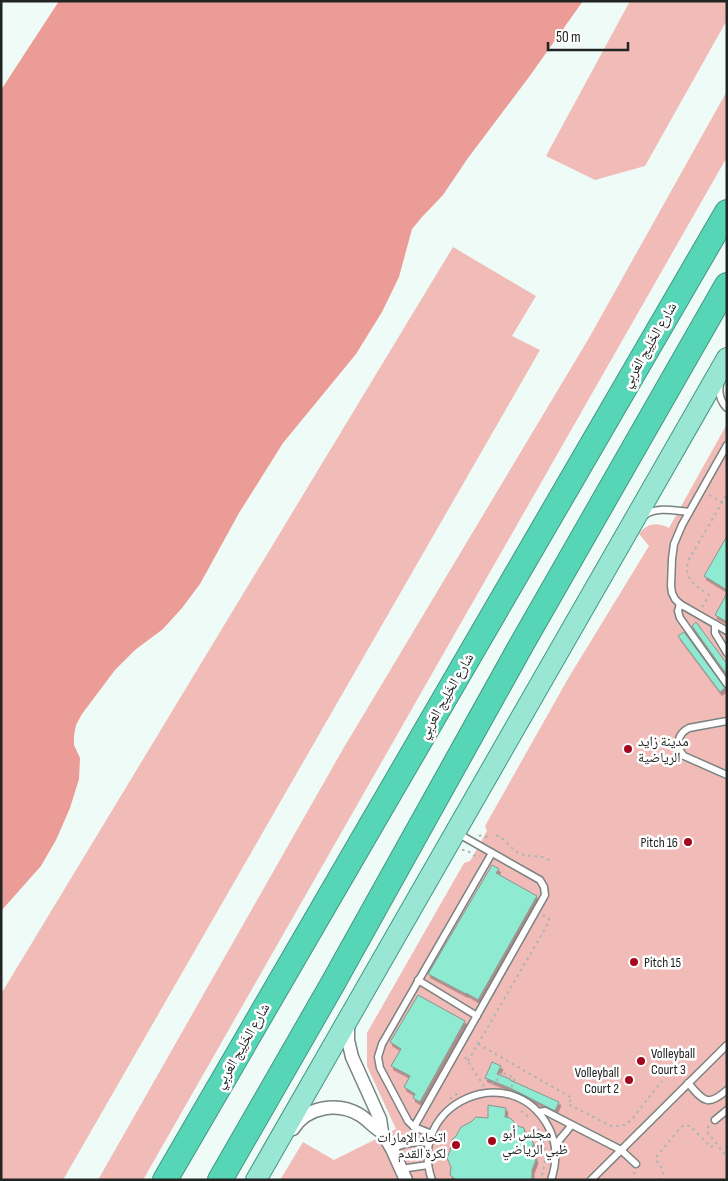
<svg xmlns="http://www.w3.org/2000/svg" width="728" height="1181" viewBox="0 0 728 1181" font-family="'Sofia Sans Condensed','Noto Naskh Arabic',sans-serif">
	<style>
		.green { fill: #f1bbb7 }
		.water { fill: #eb9c97 }
		.building { fill: #8eead0; stroke: #8a9490; filter: url(#shadow) }
		.lines { fill: none; stroke-linecap: round; stroke-linejoin: round }
		.lane-casing { stroke: #798380; stroke-width: 9 }
		.street-casing { stroke: #798380; stroke-width: 15 }
		.primary-casing { stroke: #439783; stroke-width: 22 }
		.highway-casing { stroke: #439783; stroke-width: 26 }
		.path { stroke: #abb5b2; stroke-width: 2; stroke-dasharray: 2.5 4; stroke-linecap: butt }
		.lane { stroke: #fff; stroke-width: 6 }
		.street { stroke: #fff; stroke-width: 12 }
		.primary { stroke: #9ae6d4; stroke-width: 20 }
		.highway { stroke: #56d5b7; stroke-width: 24 }
		.poi-dot { fill: #a3081e; stroke: #fff; stroke-width: 2 }
		.labels { text-anchor: middle; dominant-baseline: central; stroke-width: 5; stroke-linejoin: round; paint-order: stroke }
		.street-label { font-size: 14px; fill: #202423; stroke: #fff }
		.poi-label { font-size: 14px; fill: #202423; stroke: #fff; text-anchor: start }
	</style>
	<defs>
		<filter id="shadow"><feDropShadow dx="2" dy="3.5" stdDeviation="0" flood-color="#0004"/></filter>
	</defs>
	<rect width="100%" height="100%" fill="#effbf7"/>
	<!-- green -->
	<g class="green">
		<path d="M630,1h97v19l-82,146 -50,14 -49,-24z"/>
		<path d="M727,91v66l-584,1023h-45l245,-431 246,-411z"/>
		<path d="M453,247l83,49 -24,40 28,14 -477,830h-62v-186z"/>
		<path d="M727,424v756h-447l23,-38 31,18 62,-31 -29,-63v-33l97,-170 6,-2 17,-30 -2,-5 84,-149 80,-131 -10,-12c8,-11 18,-12 30,-6z"/>
	</g>
	<!-- water -->
	<path class="water" d="M59,1h524l-54,76 -61,81 -25,37 -21,22 -10,12 -13,48 -17,35 -26,42 -73,89 -44,70 -39,71 -18,24 -19,21 -28,21 -20,20 -33,44 -6,11 -2,11v9l6,13 -1,21 -9,29 -14,32 -15,26 -40,45v-821z"/>
	<!-- building -->
	<g class="building">
		<path d="M727,536v54l-23,-14z"/>
		<path d="M727,593v29l-12,-7z"/>
		<path d="M696,622l31,42v11l-35,-49z"/>
		<path d="M684,632l41,56 -5,4 -42,-56z"/>
		<path d="M492,865l7,4 -3,4 41,23 -59,104 -12,-7v1l-38,-20z"/>
		<path d="M418,995l47,26 -45,81 -7,-4 2,-4 -11,-7 6,-11 -19,-10 10,-17 -11,-7z"/>
		<path d="M492,1062l9,4 -4,8 13,5v1l49,22 -4,9 -43,-22 -27,-11z"/>
		<path d="M488,1105l18,3 -1,9 5,1 8,8 6,2 1,6 8,8v7l3,11 -4,10v8l-3,2h-73l-6,-5 1,-8 -4,-9 3,-7 2,-11 4,-4 5,-9 10,-5 5,-5 12,1z"/>
	</g>
	<g class="lines">
		<defs>
			<g id="lane">
				<path d="M720,384c-2,10 0,17 7,24"/>
				<path d="M727,445l-45,80 -8,19 -2,15 -1,27 1,7 3,6 5,5 47,27"/>
				<path d="M645,515c12,-9 31,-4 44,-3"/>
				<path d="M680,604l-2,7 2,7 47,66"/>
				<path d="M715,624v9l12,20"/>
				<path d="M727,721l-38,7c-12,6 -14,18 -5,28l43,19"/>
				<path d="M418,980l59,36"/>
				<path d="M688,1083c15,17 19,25 39,7"/>
				<path d="M538,1112l7,-1 76,39 15,14"/>
				<path d="M715,1120l12,-10"/>
				<path d="M414,1127l131,-232 -1,-8 -4,-7 -83,-47"/>
				<path d="M432,1134l-18,-7 -6,-6 -28,-53 -2,-11 4,-13 110,-191"/>
				<path d="M555,1147c4,-9 12,-14 16,-22"/>
				<path d="M392,1149c12,-6 23,-8 37,-6"/>
				<path d="M401,1169l27,-4"/>
				<path d="M432,1180c-27,-76 80,-124 117,-52 8,16 8,35 2,52"/>
				<path d="M591,1180l136,-135"/>
			</g>
			<g id="street">
				<path d="M348,1023v17l4,17 28,62 2,13 10,17 14,31"/>
				<path d="M293,1129c14,-23 45,-27 67,-14 8,5 14,13 22,17"/>
			</g>
			<path id="primary" d="M256,1180l471,-822"/>
			<g id="highway">
				<path d="M165,1180l562,-968"/>
				<path d="M220,1180l112,-195 191,-343 204,-357"/>
			</g>
		</defs>
		<!-- lane casing -->
		<use href="#lane" class="lane-casing"/>
		<!-- street casing -->
		<use href="#street" class="street-casing"/>
		<!-- primary casing -->
		<use href="#primary" class="primary-casing"/>
		<!-- highway casing -->
		<use href="#highway" class="highway-casing"/>
		<!-- path -->
		<g class="path">
			<path d="M709,495l18,10"/>
			<path d="M702,607l7,-12c-14,-10 -25,-15 -21,-34l39,-67"/>
			<path d="M496,835c10,4 15,15 25,19 7,3 14,1 20,3 4,0 8,3 11,5"/>
			<path d="M479,836l3,-1 5,2 -2,4"/>
			<path d="M462,850h4l11,7 3,-1"/>
			<path d="M478,1044l94,54 -4,6 43,22h9l5,-1 7,-6 30,-38"/>
			<path d="M465,1057l19,29"/>
			<path d="M468,1061l81,-139v-3l-6,-4"/>
			<path d="M491,1084l5,-2 5,-10 14,6 -4,10"/>
			<path d="M450,1099l8,-6"/>
			<path d="M521,1111l8,6"/>
			<path d="M709,1126l-2,3 1,4 19,24"/>
			<path d="M538,1129c9,16 9,34 2,51"/>
			<path d="M634,1172l2,5 -1,3"/>
			<path d="M660,1180c9,-12 -3,-12 -4,-23l25,-30 4,-2 5,1 21,21 5,-4"/>
		</g>
		<!-- lane -->
		<use href="#lane" class="lane"/>
		<!-- street -->
		<use href="#street" class="street"/>
		<!-- primary -->
		<use href="#primary" class="primary"/>
		<!-- highway -->
		<use href="#highway" class="highway"/>
	</g>
	<!-- markers -->
	<g class="poi-dot">
		<circle cx="628" cy="749" r="5"/>
		<circle cx="688" cy="842" r="5"/>
		<circle cx="634" cy="962" r="5"/>
		<circle cx="641" cy="1061" r="5"/>
		<circle cx="629" cy="1080" r="5"/>
		<circle cx="492" cy="1141" r="5"/>
		<circle cx="456" cy="1145" r="5"/>
	</g>
	<g class="labels">
		<!-- street labels -->
		<g class="street-label">
			<text transform="translate(649 345) rotate(-60)">شارع الخَلِيج العَربِي</text>
			<text transform="translate(446 696) rotate(-60)">شارع الخَلِيج العَربِي</text>
			<text transform="translate(242 1046) rotate(-60)">شارع الخَلِيج العَربِي</text>
		</g>
		<!-- poi labels -->
		<g class="poi-label">
			<text x="638" y="741">مدينة زايد<tspan x="638" dy="16">الرياضية</tspan></text>
			<text x="678" y="842" text-anchor="end">Pitch 16</text>
			<text x="644" y="962">Pitch 15</text>
			<text x="651" y="1053">Volleyball<tspan x="651" dy="16">Court 3</tspan></text>
			<text x="619" y="1072" text-anchor="end">Volleyball<tspan x="619" dy="16">Court 2</tspan></text>
			<text x="502" y="1133">مجلس أبو<tspan x="502" dy="16">ظبي الرياضي</tspan></text>
			<text x="446" y="1137" text-anchor="end">اتحاد الإمارات<tspan x="446" dy="16">لكرة القدم</tspan></text>
		</g>
	</g>
	<!-- border -->
	<rect width="728" height="1181" fill="none" stroke="#202423" stroke-width="5"/>
	<!-- scale -->
	<path d="M548 42v8h80v-8" fill="none" stroke="#202423" stroke-width="2.5"/>
	<text x="556" y="42" font-size="15" fill="#202423" stroke="#ffffff" stroke-width="4" paint-order="stroke">50 m</text>
</svg>
